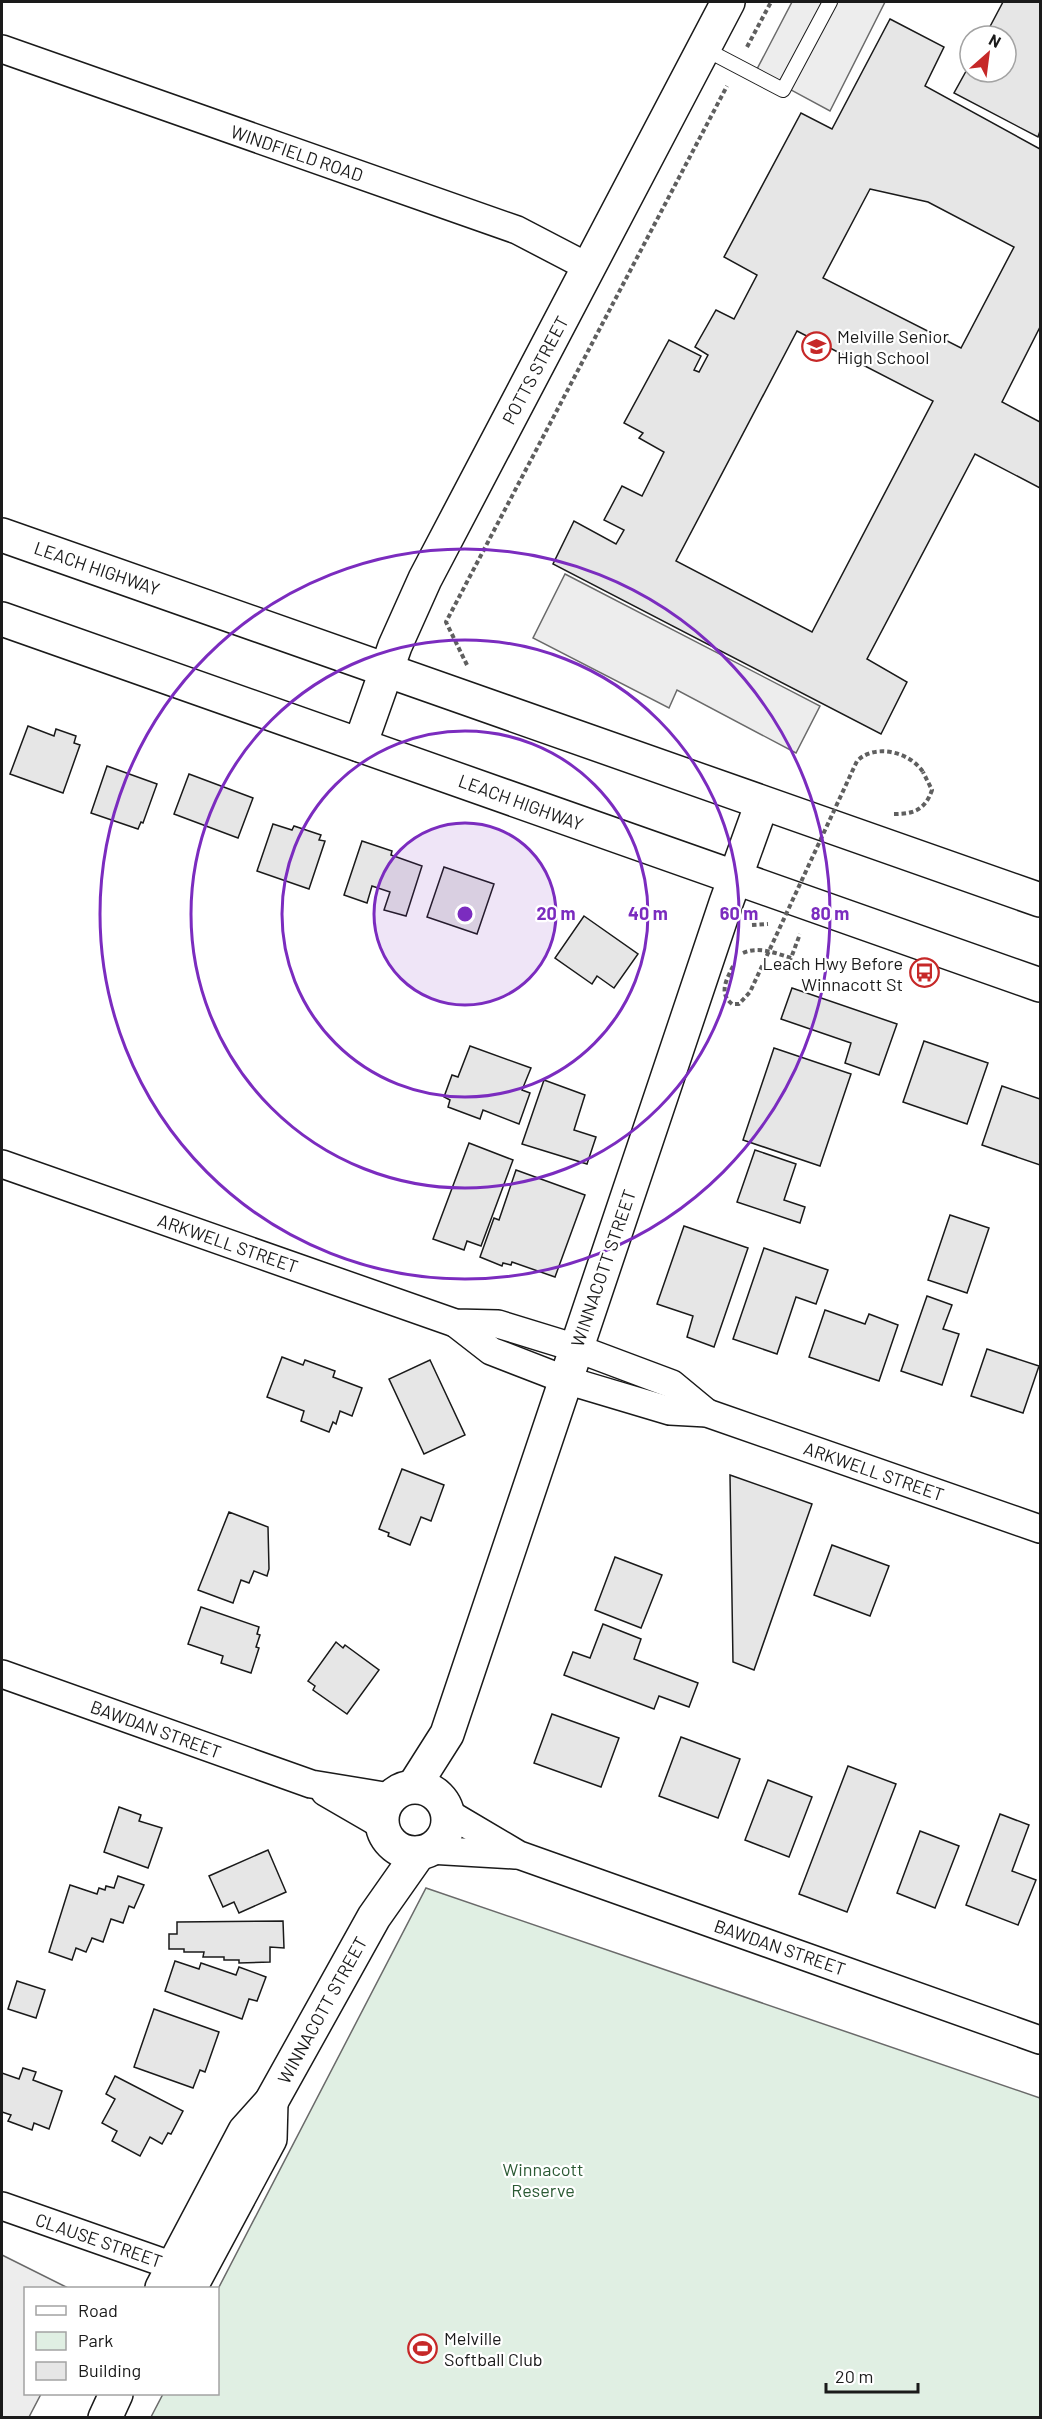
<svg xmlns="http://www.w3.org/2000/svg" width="1042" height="2419" viewBox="0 0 1042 2419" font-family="Barlow,sans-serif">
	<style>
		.park { fill: #e0efe3; stroke: #6a6a6a; stroke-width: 1.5 }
		.parking { fill: #ededed; stroke: #6a6a6a; stroke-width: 1.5 }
		.building { fill: #e6e6e6; stroke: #1a1a1a; stroke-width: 1.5; fill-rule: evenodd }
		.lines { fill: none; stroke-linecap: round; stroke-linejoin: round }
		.lane-casing { stroke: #1a1a1a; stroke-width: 16 }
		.street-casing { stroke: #1a1a1a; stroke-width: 30 }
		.secondary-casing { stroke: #1a1a1a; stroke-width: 36 }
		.highway-casing { stroke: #1a1a1a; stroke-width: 36 }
		.path { stroke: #5f5f5f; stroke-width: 4; stroke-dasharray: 4.5 3; stroke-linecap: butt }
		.lane { stroke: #fff; stroke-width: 14 }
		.street { stroke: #fff; stroke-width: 27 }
		.secondary { stroke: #fff; stroke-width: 33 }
		.highway { stroke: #fff; stroke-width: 33 }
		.path-bridge { stroke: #5f5f5f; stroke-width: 4; stroke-dasharray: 4.5 3; stroke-linecap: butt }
		.ring { fill: none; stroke: #7b2cbf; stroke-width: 3 }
		.labels { text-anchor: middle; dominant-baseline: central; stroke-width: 4.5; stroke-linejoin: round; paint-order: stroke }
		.street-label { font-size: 18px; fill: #1a1a1a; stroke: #fff }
		.poi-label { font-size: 18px; fill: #1a1a1a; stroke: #fff; text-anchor: start }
		.park-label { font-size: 18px; fill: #2b5a34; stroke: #fff }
		.centre { fill: #7b2cbf; stroke: #fff; stroke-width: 3 }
		.ring-label { font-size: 18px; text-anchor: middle; font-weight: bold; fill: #7b2cbf; stroke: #fff; stroke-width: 4.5; stroke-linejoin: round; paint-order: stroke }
	</style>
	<rect width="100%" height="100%" fill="#fff"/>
	<!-- park -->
	<path class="park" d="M426,1888l614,210v319h-889l12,-23h55v-105z"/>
	<!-- parking -->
	<g class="parking">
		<path d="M792,2h93l-55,109 -74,-40z"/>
		<path d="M565,574l255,132 -24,47 -119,-63 -8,18 -136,-70z"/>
		<path d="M2,2255l66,33h-42v106h15l-12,23h-27z"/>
	</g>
	<!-- building -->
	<g class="building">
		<path d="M1003,2h37v129l-2,6 -84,-44 16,-29v8h36v-36h-21z"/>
		<path d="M890,19l54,28 -19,39 115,63v178l-38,75 38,20v66l-65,-34 -108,205 40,23 -26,52 -328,-170 21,-43 42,23 8,-14 -20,-10 18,-34 20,10 22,-44 -25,-14 4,-5 -19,-10 45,-83 32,16 -7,14 5,2 9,-17 -13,-8 21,-37 18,9 23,-44 -33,-18 77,-144 31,16zM870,189l58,13 86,45 -53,101 -138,-70zM797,331l136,70 -121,231 -136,-71z"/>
		<path d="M28,726l26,10 2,-7 20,7 -2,7 6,2 -17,48 -53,-19z"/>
		<path d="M107,766l50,18 -14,39 -2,-1 -3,7 -47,-16z"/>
		<path d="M189,774l64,24 -15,40 -64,-24z"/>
		<path d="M273,824l19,6 2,-4 27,9 -2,5 6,1 -16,48 -52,-18z"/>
		<path d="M362,841l30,10 -1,4 31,11 -16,50 -22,-6 6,-18 -18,-6 -5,17 -23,-8z"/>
		<path d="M444,867l50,17 -17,50 -50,-17z"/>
		<path d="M584,916l54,38 -24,34 -17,-12 -5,8 -37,-26z"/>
		<path d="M792,988l105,36 -18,51 -34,-12 6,-20 -70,-24z"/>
		<path d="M924,1041l64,22 -21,61 -64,-22z"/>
		<path d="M470,1046l61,22 -9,22 8,3 -11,31 -36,-14 -3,9 -32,-12 2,-7 -6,-3 8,-22 6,2z"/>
		<path d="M774,1048l77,26 -31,92 -77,-26z"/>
		<path d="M544,1080l41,15 -11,35 22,7 -9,27 -65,-20z"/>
		<path d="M1002,1086l38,13v66l-58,-20z"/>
		<path d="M469,1143l44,17 -32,86 -14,-5 -3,9 -31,-11z"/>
		<path d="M755,1150l41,14 -12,36 21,7 -5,16 -63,-21z"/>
		<path d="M516,1170l69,25 -30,82 -43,-15 -1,3 -8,-2 -1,3 -22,-9 14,-39 5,2z"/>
		<path d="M950,1215l39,13 -22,65 -39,-13z"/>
		<path d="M684,1226l64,22 -34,99 -27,-10 6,-21 -36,-12z"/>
		<path d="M764,1248l64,22 -12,34 -20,-7 -19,57 -44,-15z"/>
		<path d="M927,1296l25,9 -9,24 16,5 -17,51 -41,-14z"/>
		<path d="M825,1310l40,14 4,-10 29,11 -19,56 -70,-24z"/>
		<path d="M987,1349l52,17 -16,47 -52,-17z"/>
		<path d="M282,1357l21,8 2,-5 30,11 -2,6 29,11 -10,28 -12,-5 -4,13 -3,-2 -4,10 -28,-11 3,-10 -37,-14z"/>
		<path d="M430,1360l35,75 -41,19 -35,-75z"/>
		<path d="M402,1469l42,16 -13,36 -10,-4 -11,28 -22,-9 1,-3 -10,-4z"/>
		<path d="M730,1475l82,29 -58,166 -21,-8z"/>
		<path d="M229,1512l39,15 1,42 -2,7 -13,-5 -5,12 -8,-3 -8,23 -35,-13z"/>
		<path d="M832,1545l57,21 -19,50 -56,-21z"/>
		<path d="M615,1557l47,18 -21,53 -46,-18z"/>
		<path d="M201,1607l58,20 -2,7 3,1 -4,12 3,1 -8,25 -30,-10 2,-7 -35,-12z"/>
		<path d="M603,1624l38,15 -7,20 64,24 -9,24 -30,-11 -5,13 -90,-34 9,-23 17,6z"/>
		<path d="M336,1642l7,6 2,-3 34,25 -32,44 -34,-24 2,-4 -7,-5z"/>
		<path d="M552,1714l67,24 -18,49 -67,-24z"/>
		<path d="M681,1737l59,22 -22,59 -59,-22z"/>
		<path d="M848,1766l48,18 -49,128 -48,-18z"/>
		<path d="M768,1780l44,17 -23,60 -44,-17z"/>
		<path d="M119,1807l22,8 -2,6 23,7 -14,40 -44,-16z"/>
		<path d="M1000,1814l29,11 -17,46 24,9 -18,45 -52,-20z"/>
		<path d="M920,1831l39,15 -24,62 -38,-15z"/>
		<path d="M268,1850l18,42 -47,21 -5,-11 -11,5 -14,-31z"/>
		<path d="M118,1876l26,9 -10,23 -5,-2 -6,17 -12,-4 -8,23 -11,-4 -6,14 -10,-4 -4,12 -23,-8 21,-67 27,9 2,-6 6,2 1,-4 8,2z"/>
		<path d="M283,1921l1,27 -14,-1v15l-31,1v-3h-15v-3h-21l1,-5h-20v-3h-15v-15h8v-12z"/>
		<path d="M175,1961l24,8 2,-6 35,12 3,-8 27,10 -9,24 -8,-2 -7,20 -77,-28z"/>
		<path d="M17,1981l28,9 -9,28 -28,-9z"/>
		<path d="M154,2009l65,23 -14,40 -5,-2 -7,18 -59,-21z"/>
		<path d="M23,2068l13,4 -3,8 29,11 -13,38 -15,-6 -2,7 -24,-9 3,-6 -9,-3v-39l17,6z"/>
		<path d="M115,2076l68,35 -12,23 -3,-1 -6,11 -12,-7 -10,19 -28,-15 5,-10 -15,-8 13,-24 -9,-5z"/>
	</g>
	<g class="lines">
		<defs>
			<path id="lane" d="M703,48l80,42 47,-88"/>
			<g id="street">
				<path d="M2,49l515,181 71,37"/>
				<path d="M2,1164l453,159 43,1 78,24 96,36 35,29"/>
				<path d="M455,1323l36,28 75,29 104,31 37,2 333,116"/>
				<path d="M2,1674l309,110 79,13"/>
				<path d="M325,1792l57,33"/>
				<path d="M448,1813l71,42 521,185"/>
				<path d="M429,1850l86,5"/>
				<path d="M2,2206l191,67"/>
			</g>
			<g id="secondary">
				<path d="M360,745l35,-99 30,-67 303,-577"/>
				<path d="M414,1786l33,-52 279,-831 36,-100"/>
				<circle cx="415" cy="1820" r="33"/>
				<path d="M162,2288l83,-157 26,-29 103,-185 45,-64"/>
				<path d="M190,2288l80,-149 1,-37"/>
				<path d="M105,2418l11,-24"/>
			</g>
			<g id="highway">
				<path d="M2,535l1038,365"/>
				<path d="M2,619l1038,366"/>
			</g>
		</defs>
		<!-- lane casing -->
		<use href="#lane" class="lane-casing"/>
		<!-- street casing -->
		<use href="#street" class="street-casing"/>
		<!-- secondary casing -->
		<use href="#secondary" class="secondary-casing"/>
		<!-- highway casing -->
		<use href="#highway" class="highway-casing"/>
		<!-- path -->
		<g class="path">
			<path d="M747,47l24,-45"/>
			<path d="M467,665l-21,-43 281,-536"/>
			<path d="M894,814c20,0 31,-4 38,-24l-9,-18"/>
			<path d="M752,925l16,-1"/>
			<path d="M743,953c16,-7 32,0 48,5l9,-24"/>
		</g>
		<!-- lane -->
		<use href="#lane" class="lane"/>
		<!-- street -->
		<use href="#street" class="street"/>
		<!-- secondary -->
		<use href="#secondary" class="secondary"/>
		<!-- highway -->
		<use href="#highway" class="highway"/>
		<!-- path-bridge -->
		<path class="path-bridge" d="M733,966c-6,13 -15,27 -1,38h7l11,-12 107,-231c18,-18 53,-9 66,11"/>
	</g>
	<!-- distance rings -->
	<circle cx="465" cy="914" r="91" fill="#7b2cbf" fill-opacity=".12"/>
	<g class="ring">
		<circle cx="465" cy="914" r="91"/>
		<circle cx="465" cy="914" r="183"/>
		<circle cx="465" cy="914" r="274"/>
		<circle cx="465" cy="914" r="365"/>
	</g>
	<!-- icons -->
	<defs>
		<symbol id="school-ring" viewBox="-11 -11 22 22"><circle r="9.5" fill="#fff" stroke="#c62828" stroke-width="1.5"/><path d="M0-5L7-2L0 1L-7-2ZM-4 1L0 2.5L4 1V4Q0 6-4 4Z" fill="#c62828"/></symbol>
		<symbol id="bus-ring" viewBox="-11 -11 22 22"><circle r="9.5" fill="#fff" stroke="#c62828" stroke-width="1.5"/><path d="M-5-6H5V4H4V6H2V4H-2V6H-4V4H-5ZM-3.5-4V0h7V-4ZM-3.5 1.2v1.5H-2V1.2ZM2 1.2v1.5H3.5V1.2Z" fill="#c62828"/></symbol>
		<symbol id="stadium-ring" viewBox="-11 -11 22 22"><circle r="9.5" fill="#fff" stroke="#c62828" stroke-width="1.5"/><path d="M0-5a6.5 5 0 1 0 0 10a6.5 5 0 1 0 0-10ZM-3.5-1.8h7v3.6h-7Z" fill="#c62828"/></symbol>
	</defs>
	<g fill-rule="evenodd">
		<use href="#school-ring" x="800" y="330" width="33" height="33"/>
		<use href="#bus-ring" x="908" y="956" width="33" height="33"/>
		<use href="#stadium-ring" x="406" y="2332" width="33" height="33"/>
	</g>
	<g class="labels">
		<!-- street labels -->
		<g class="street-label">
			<text transform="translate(297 153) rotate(19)">WINDFIELD ROAD</text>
			<text transform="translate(535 370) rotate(-62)">POTTS STREET</text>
			<text transform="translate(97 568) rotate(19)">LEACH HIGHWAY</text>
			<text transform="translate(521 802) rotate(20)">LEACH HIGHWAY</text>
			<text transform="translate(228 1243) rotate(19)">ARKWELL STREET</text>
			<text transform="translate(603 1268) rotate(-71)">WINNACOTT STREET</text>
			<text transform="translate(874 1471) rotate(19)">ARKWELL STREET</text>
			<text transform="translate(156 1729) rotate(20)">BAWDAN STREET</text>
			<text transform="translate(780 1947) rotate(19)">BAWDAN STREET</text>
			<text transform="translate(322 2010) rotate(-61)">WINNACOTT STREET</text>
			<text transform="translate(99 2240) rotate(19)">CLAUSE STREET</text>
		</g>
		<!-- poi labels -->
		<g class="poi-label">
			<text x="837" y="336">Melville Senior<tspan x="837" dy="21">High School</tspan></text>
			<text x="903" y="963" text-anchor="end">Leach Hwy Before<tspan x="903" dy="21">Winnacott St</tspan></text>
			<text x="444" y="2338">Melville<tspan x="444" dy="21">Softball Club</tspan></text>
		</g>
		<!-- park labels -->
		<g class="park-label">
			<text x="543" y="2169">Winnacott<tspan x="543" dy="21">Reserve</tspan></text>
		</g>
	</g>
	<circle cx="465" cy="914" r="9" class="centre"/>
	<g class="ring-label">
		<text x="556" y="920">20 m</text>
		<text x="648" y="920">40 m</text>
		<text x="739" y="920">60 m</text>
		<text x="830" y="920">80 m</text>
	</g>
	<!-- border -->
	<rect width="1042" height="2419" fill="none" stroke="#1a1a1a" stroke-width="6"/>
	<!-- legend -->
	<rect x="24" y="2287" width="195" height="108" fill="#ffffff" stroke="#a3a3a3" stroke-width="1.5"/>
	<rect x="36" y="2306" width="30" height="9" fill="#ffffff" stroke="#a3a3a3" stroke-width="1.5"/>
	<text x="78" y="2317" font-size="18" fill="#1a1a1a">Road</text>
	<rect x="36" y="2332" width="30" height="18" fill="#e0efe3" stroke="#a3a3a3" stroke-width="1.5"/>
	<text x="78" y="2347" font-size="18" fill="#1a1a1a">Park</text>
	<rect x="36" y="2362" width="30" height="18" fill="#e6e6e6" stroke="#a3a3a3" stroke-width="1.5"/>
	<text x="78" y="2377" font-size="18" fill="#1a1a1a">Building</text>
	<!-- north arrow -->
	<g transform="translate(988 54) rotate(28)"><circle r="28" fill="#ffffff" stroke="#a3a3a3" stroke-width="1.5"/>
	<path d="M0-4.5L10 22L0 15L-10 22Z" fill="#c62828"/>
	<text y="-9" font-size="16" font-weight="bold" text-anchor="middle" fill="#1a1a1a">N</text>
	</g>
	<!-- scale -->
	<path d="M826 2383v9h92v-9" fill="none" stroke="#1a1a1a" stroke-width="3"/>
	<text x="835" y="2383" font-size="18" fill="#1a1a1a" stroke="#ffffff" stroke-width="4.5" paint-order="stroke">20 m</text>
</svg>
